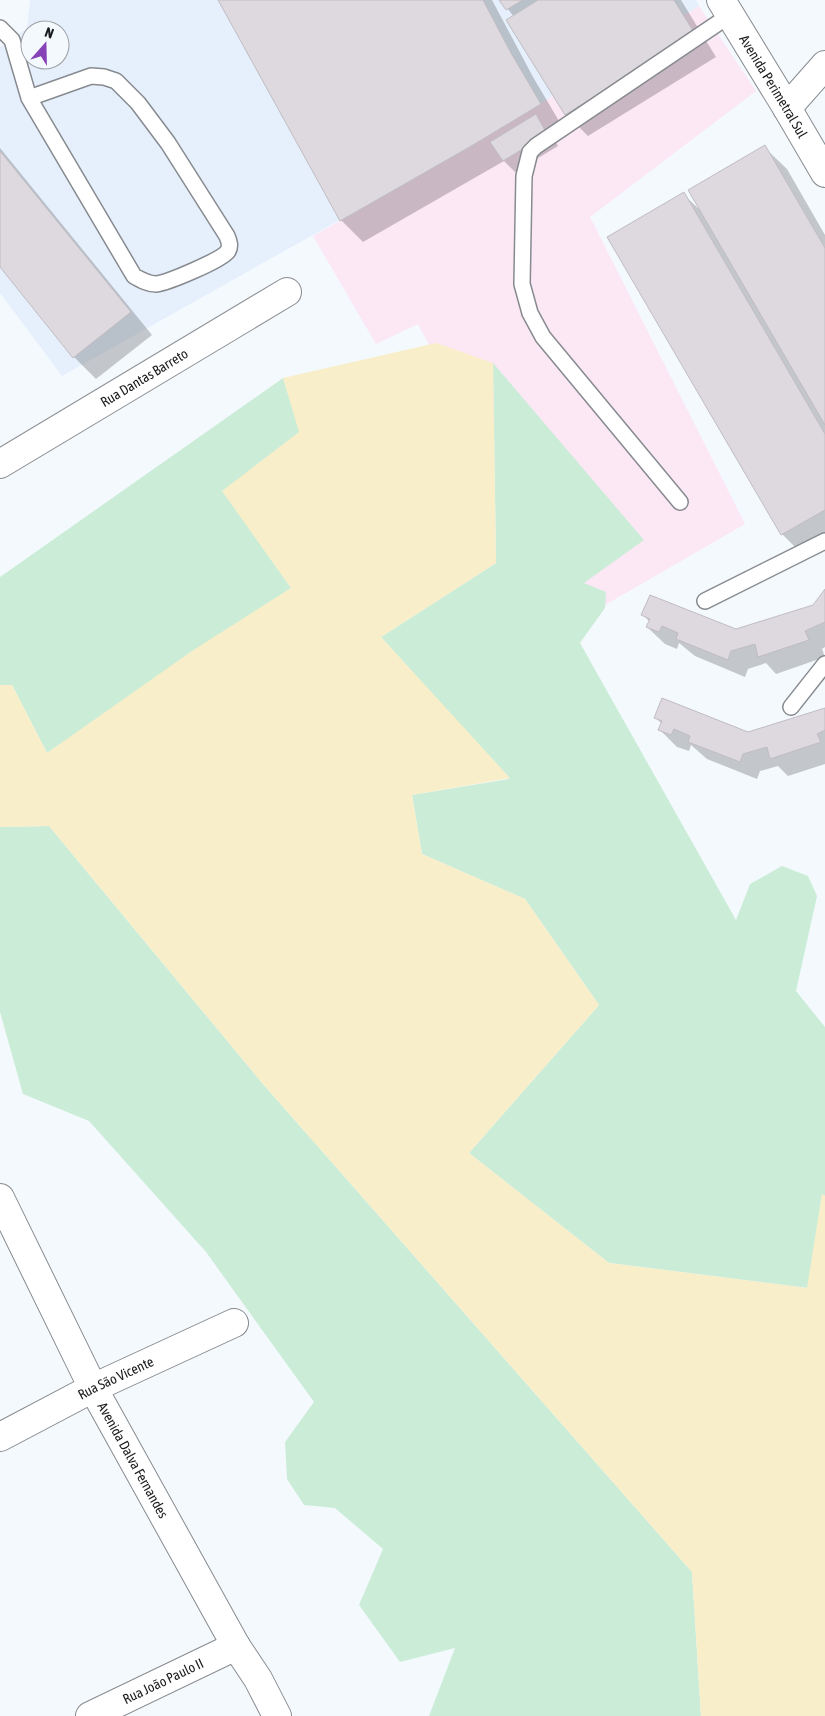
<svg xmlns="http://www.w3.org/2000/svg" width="825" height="1716" viewBox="0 0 825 1716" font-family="'Asap Condensed',sans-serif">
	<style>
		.commercial { fill: #fce7f5 }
		.built { fill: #e6f0fc; fill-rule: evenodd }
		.green { fill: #cbedd8 }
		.sand { fill: #f8eec9 }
		.shadow { fill: #0003 }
		.building { fill: #ddd9df; stroke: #c0bcc2 }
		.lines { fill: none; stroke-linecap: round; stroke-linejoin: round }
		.lane-casing { stroke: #878b90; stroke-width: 18 }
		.street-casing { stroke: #878b90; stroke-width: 30 }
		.lane { stroke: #fff; stroke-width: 15 }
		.street { stroke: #fff; stroke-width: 28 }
		.labels { text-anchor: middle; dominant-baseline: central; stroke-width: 4; stroke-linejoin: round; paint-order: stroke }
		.street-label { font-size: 14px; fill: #1a1b1d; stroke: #f4f9fe }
	</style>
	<rect width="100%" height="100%" fill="#f4f9fe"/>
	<!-- commercial -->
	<path class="commercial" d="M699,6l57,85 -166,126 155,307 -171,99 -156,-299 -42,20 -63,-108 160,-91z"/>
	<!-- built -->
	<path class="built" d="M30,0h666l3,6 -226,139 -411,231 -62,-83v-246l27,-19zM30,30h30v30h-30z"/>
	<!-- green -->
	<g class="green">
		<path d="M493,363l151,177 -60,43 22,9 -1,16 -25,35 156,277 14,-36 32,-18 26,10 9,20 -21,95 29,36v169l-3,-1 -14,93 -199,-25 -140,-110 130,-148 -74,-106 -103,-45 -10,-59 97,-16 -128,-142 115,-74z"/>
		<path d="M283,378l17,54 -77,59 68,97 -244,165 -35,-68h-12v-108z"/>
		<path d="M49,826l214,258 429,488 9,144h-272l26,-68 -55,14 -41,-57 24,-56 -48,-41 -31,-3 -17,-26 -2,-37 29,-40 -108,-150 -117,-131 -66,-27 -23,-82v-185z"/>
	</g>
	<!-- sand -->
	<path class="sand" d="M436,343l57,20 3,200 -115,74 129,141 -98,17 10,59 103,45 74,106 -130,148 140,110 198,25 15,-94 3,2v520h-124l-9,-144 -429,-488 -214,-258 -49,1v-142h12l35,68 145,-102 99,-63 -69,-97 77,-59 -16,-54z"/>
	<!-- shadow -->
	<g class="shadow">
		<path d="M220,0h272l41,77 29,49 -11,7 7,13 -43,26 -11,-11 -141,81 -22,-22z"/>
		<path d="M501,0h180l35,57 -128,79 -22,-22 -52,-97z"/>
		<path d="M764,147l23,22 38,66v310l-21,11 -22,-22 -174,-297 75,-43 18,17z"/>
		<path d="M0,148l152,187 -56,44 -22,-22 -74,-92z"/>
		<path d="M825,591v56l-3,2 3,8 -49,17 -10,-11 -18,6 -3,8 -50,-21 -16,-13 -2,6 -12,-5 -18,-17 3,-5 -7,-7 93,16 78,-25z"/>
		<path d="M825,709v55l-37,12 -10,-10 -18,5 -3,8 -50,-20 -16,-14 -2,6 -12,-4 -18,-18 3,-5 -7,-7 93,16z"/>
	</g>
	<!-- building -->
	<g class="building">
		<path d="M218,0h265l28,53 30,51 -68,41 -133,76z"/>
		<path d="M499,0h24l-17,10z"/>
		<path d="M538,0h136l21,34 -130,81 -59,-95z"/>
		<path d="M536,114l11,20 -44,27 -13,-19z"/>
		<path d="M765,145l60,103v177l-137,-235z"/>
		<path d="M0,151l131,161 -58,46 -73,-91z"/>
		<path d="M684,192l141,242v76l-44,25 -174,-298z"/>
		<path d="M825,589v33l-20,9 4,9 -51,17 -3,-13 -24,7 -3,9 -52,-21 2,-6 -16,-7 -3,6 -13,-5 4,-8 -9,-4 9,-20 86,34 77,-24z"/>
		<path d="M662,698l86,34 77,-24v22l-8,4 4,8 -51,17 -3,-12 -24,7 -3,8 -52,-20 2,-6 -16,-7 -3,6 -13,-5 4,-9 -8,-3z"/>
	</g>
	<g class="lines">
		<defs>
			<g id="lane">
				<path d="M0,28l12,12 17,58 105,178c7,4 14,8 22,8 11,-1 66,-24 72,-33 3,-5 1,-10 -1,-15l-59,-93 -30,-40 -22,-22 -12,-4 -13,-1 -62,22"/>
				<path d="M680,502l-137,-165 -13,-24 -8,-29 2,-108 6,-24 6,-6 194,-131"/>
				<path d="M705,601l120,-60"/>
				<path d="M791,707l34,-43"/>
			</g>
			<g id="street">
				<path id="s1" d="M721,0l66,108 38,65"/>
				<path d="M787,108l38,-43"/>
				<path id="s2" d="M0,464l287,-172"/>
				<path id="s3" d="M0,1198l93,190 143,258 22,33 19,37"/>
				<path id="s4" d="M0,1437l93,-49 141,-65"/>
				<path id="s5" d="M90,1716l146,-70"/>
			</g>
		</defs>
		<!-- lane casing -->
		<use href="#lane" class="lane-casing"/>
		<!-- street casing -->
		<use href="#street" class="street-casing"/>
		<!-- lane -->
		<use href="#lane" class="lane"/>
		<!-- street -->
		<use href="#street" class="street"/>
	</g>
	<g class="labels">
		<!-- street labels -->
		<g class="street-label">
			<text stroke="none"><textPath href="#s1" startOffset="101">Avenida Perimetral Sul</textPath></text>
			<text stroke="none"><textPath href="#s2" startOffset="168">Rua Dantas Barreto</textPath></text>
			<text stroke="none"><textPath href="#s4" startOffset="130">Rua São Vicente</textPath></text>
			<text stroke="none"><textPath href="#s3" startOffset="294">Avenida Dalva Fernandes</textPath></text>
			<text stroke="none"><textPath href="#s5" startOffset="81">Rua João Paulo II</textPath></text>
		</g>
	</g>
	<!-- north arrow -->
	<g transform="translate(45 45) rotate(20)"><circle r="24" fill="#f4f9fe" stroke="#9da0a4"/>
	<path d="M0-4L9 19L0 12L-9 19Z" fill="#8642b6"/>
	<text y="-8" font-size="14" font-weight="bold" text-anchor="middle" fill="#1a1b1d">N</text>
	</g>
</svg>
